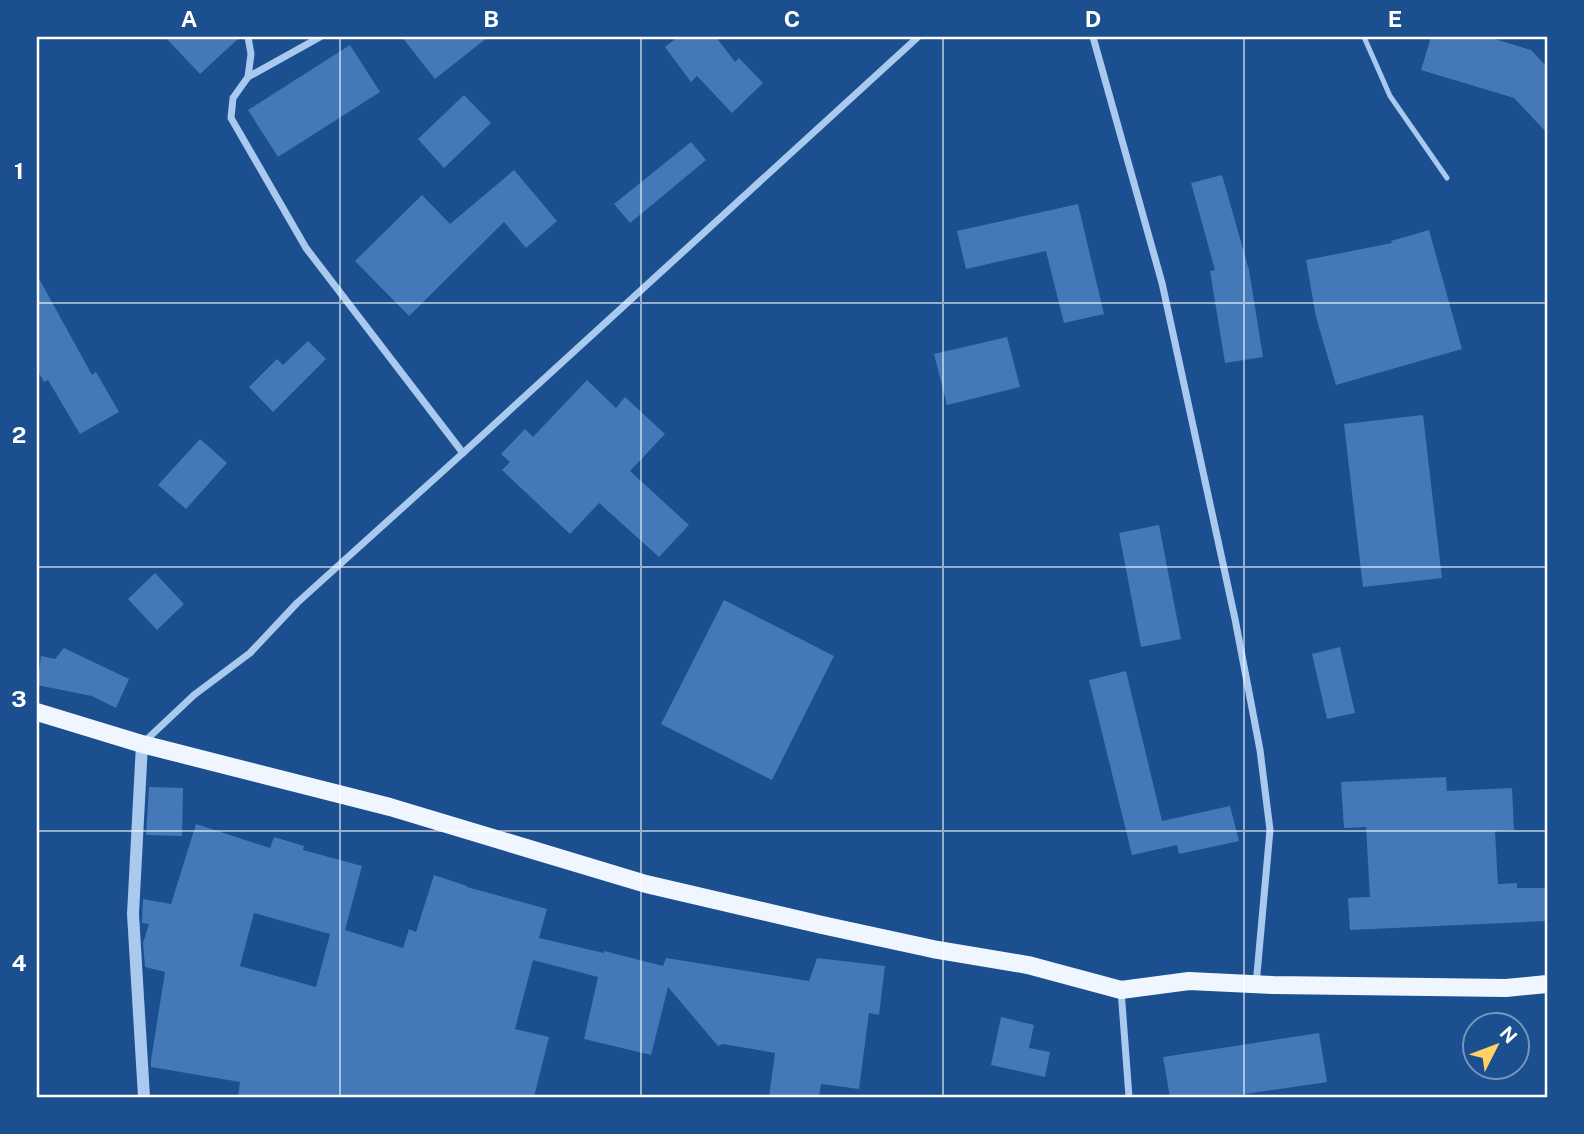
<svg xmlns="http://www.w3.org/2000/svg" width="1584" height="1134" viewBox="0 0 1584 1134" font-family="'Public Sans',sans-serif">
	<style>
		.building { fill: #4478b7; fill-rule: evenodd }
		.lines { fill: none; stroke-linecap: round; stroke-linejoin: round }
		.service { stroke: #a9c9ee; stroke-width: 5 }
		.minor { stroke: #a9c9ee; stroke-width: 7 }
		.tertiary { stroke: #a9c9ee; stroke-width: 12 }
		.primary { stroke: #f0f6ff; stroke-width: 18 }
		.grid { fill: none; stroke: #fff; stroke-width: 2; stroke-opacity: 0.55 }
		.neatline { fill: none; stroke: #fff; stroke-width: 2.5 }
		.grid-label { font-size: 23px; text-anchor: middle; font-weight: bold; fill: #fff }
	</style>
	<rect width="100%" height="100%" fill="#1b4f8f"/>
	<!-- building -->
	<g class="building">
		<path d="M165,37h75l-40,37z"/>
		<path d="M402,37h86l-53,42z"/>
		<path d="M678,37h38l19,25 4,-4 24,25 -31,30 -35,-37 -6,6 -26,-35z"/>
		<path d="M1431,37h57l43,13 16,17v66l-33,-35 -93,-28z"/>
		<path d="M350,45l30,47 -102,65 -30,-47z"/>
		<path d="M464,95l27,28 -47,45 -26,-29z"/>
		<path d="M691,142l15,18 -76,63 -16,-19z"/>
		<path d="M514,170l43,51 -31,27 -22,-26 -95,94 -54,-55 67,-66 28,29z"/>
		<path d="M1222,175l27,95 14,87 -38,6 -15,-92 5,-1 -24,-87z"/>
		<path d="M1078,204l26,110 -40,9 -18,-72 -80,18 -9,-38z"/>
		<path d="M1429,230l33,119 -126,36 -20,-68 -10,-57 86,-17 -1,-2z"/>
		<path d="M37,275l55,100 4,-3 23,40 -39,22 -32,-54 -4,2 -7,-13z"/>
		<path d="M1007,337l13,50 -73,18 -13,-51z"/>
		<path d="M308,341l18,18 -53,53 -24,-25 28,-28 6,6z"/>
		<path d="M587,380l29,28 9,-11 40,37 -35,37 59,54 -30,32 -60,-54 -29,31 -68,-64 8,-8 -9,-8 24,-25 8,8z"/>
		<path d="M1423,415l19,163 -79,9 -19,-163z"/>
		<path d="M200,439l27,24 -41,46 -28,-24z"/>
		<path d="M1159,525l22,114 -40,8 -22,-114z"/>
		<path d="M155,573l29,31 -27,26 -29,-31z"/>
		<path d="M724,600l110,56 -62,124 -111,-56z"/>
		<path d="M1340,647l15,66 -28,6 -15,-65z"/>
		<path d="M64,648l65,31 -13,29 -24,-12 -55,-11 4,-29 14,3z"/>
		<path d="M1126,671l36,150 68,-15 9,35 -60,13 -2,-9 -45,10 -43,-175z"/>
		<path d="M1446,777l1,14 65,-3 2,42 -19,1 3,53 19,-1v5h30v33l-197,9 -2,-32 22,-1 -4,-70 -22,1 -3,-46z"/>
		<path d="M149,787l34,1 -1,48 -36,-1z"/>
		<path d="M196,824l74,24 4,-11 30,9 -1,4 59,16 -17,64 58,18 6,-19 7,3 18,-57 33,11v1l80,22 -8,29 65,15v-2l59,15 3,-8 143,23 8,-23 68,8 -6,49 -10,-2 -10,76 -38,-5 -2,13h-50l6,-44 -52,-9 -5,2 -50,-59 -17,68 -67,-16 14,-62 -65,-17 -18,69 34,8 -15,60h-296l2,-15 -89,-15v-7l14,-88 -20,-5 -2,-24 6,-19 -7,-1 1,-24 28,5zM254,913l76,21 -14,53 -76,-21z"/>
		<path d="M1001,1017l33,8 -5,23 21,4 -5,25 -54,-12z"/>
		<path d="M1319,1033l8,49 -102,15h-55l-7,-40z"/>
	</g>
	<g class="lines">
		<!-- service -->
		<path class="service" d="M1364,37l26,59 57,82"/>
		<!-- minor -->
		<g class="minor">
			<path d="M248,37l3,17 -3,23 -15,21 -2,20 75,130 157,205"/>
			<path d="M1093,37l69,246 73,336 25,131 10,80 -14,155"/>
			<path d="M248,77l72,-40"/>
			<path d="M143,743l51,-48 56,-42 47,-50 166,-150 455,-416"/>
			<path d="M1121,990l8,107"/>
		</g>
		<!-- tertiary -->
		<path class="tertiary" d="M142,744l-9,170 11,183"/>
		<!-- primary -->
		<path class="primary" d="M37,712l105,32 248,63 256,77 176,41 111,24 95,16 93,25 68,-9 84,4 233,3 41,-4"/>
	</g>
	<!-- grid -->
	<path class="grid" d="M340,37v1060M641,37v1060M943,37v1060M1244,37v1060M37,303h1510M37,567h1510M37,831h1510"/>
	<!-- border -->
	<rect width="1584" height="1134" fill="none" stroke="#1b4f8f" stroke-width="77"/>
	<!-- north arrow -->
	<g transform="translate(1496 1046) rotate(48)"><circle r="33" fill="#1b4f8f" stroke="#7695bc" stroke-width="2"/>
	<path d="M0-5L12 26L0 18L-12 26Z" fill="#ffd166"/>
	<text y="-10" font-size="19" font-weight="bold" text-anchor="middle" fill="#ffffff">N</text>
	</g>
	<rect x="38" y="38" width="1508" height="1058" class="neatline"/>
	<g class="grid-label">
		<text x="189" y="27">A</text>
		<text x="491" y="27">B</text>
		<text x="792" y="27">C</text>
		<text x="1093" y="27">D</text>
		<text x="1395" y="27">E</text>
		<text x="19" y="179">1</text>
		<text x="19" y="443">2</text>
		<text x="19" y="707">3</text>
		<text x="19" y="971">4</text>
	</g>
</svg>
